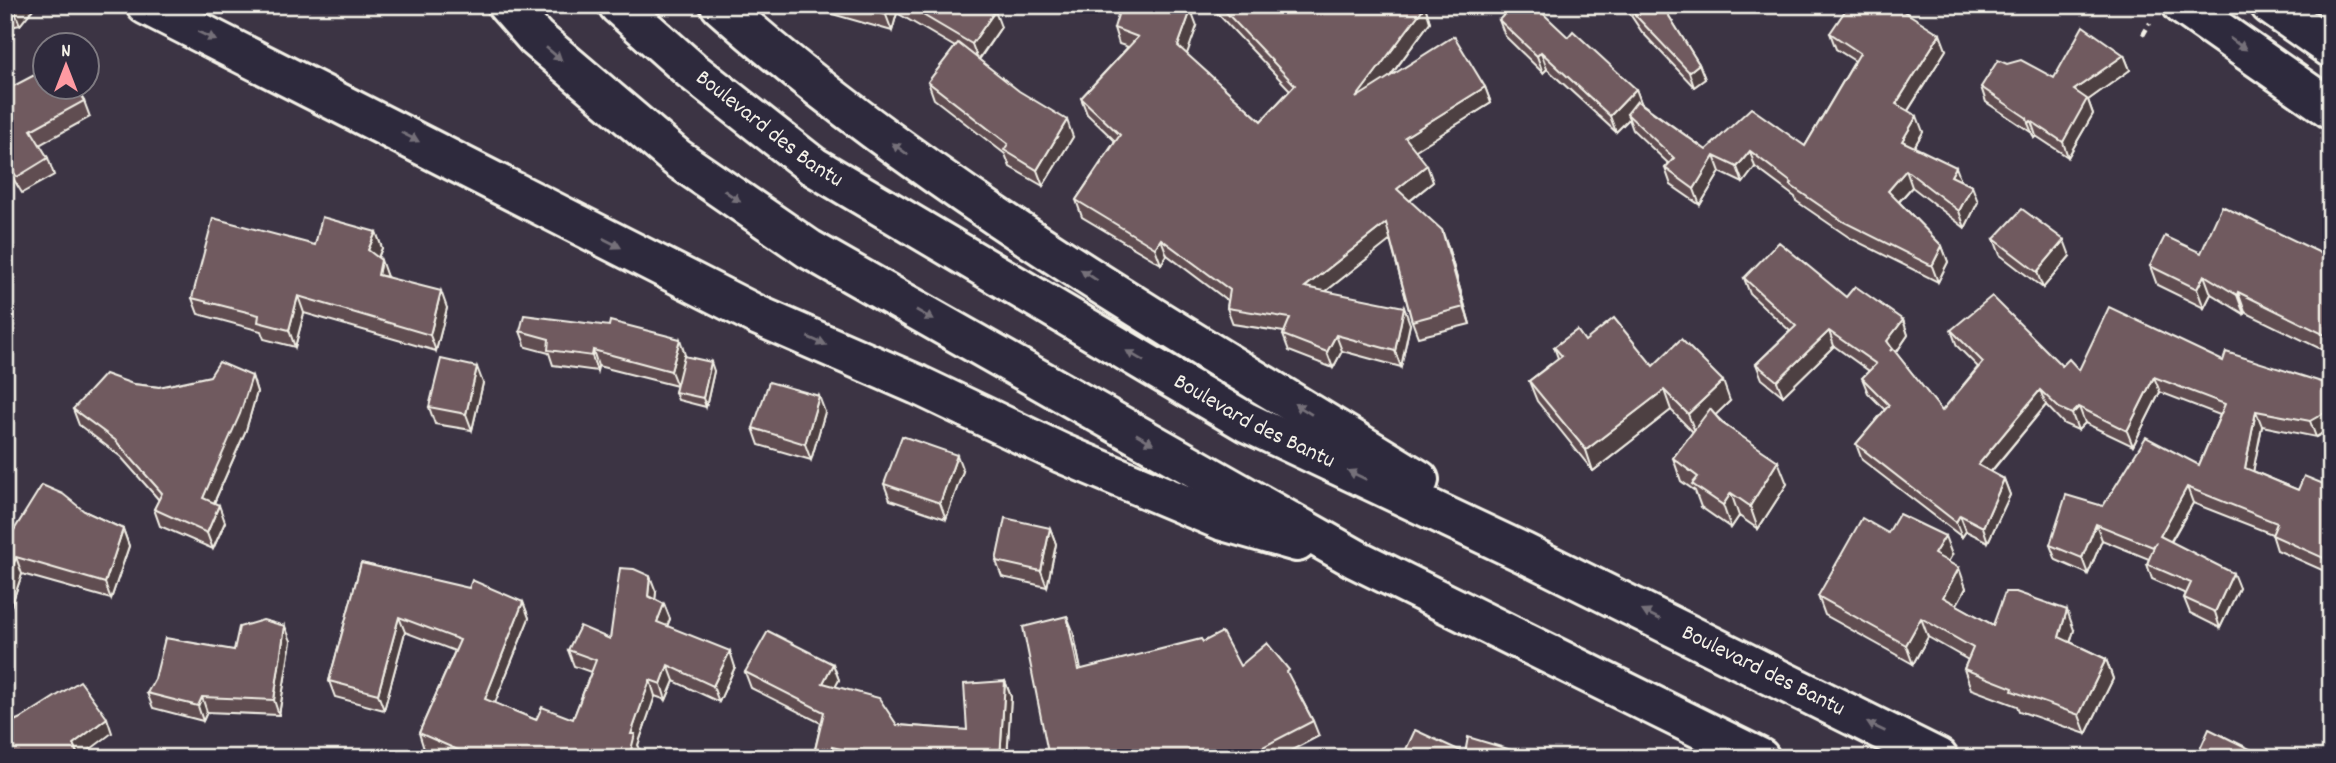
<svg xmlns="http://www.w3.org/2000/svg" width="2336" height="763" viewBox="0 0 2336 763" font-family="Dekko,sans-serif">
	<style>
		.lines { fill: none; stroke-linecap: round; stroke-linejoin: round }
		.trunk-casing { stroke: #f4f1e8; stroke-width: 44 }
		.path { stroke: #f4f1e8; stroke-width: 4.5; stroke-dasharray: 7 5; stroke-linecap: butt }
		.trunk { stroke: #2f2a3d; stroke-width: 38 }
		.wall { fill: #604d51; stroke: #f4f1e8; stroke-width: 2 }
		.shaded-wall { fill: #4e3f42; stroke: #f4f1e8; stroke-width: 2 }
		.building { fill: #705a5e; stroke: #f4f1e8; stroke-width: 2 }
		.oneway { fill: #747079 }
		.labels { text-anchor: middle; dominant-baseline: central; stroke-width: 5; stroke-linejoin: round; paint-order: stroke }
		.street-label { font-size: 23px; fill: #f4f1e8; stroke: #2f2a3d }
	</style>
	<rect width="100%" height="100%" fill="#3c3444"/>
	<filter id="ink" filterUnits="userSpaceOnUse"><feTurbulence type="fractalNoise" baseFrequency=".0143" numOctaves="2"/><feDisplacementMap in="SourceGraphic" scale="14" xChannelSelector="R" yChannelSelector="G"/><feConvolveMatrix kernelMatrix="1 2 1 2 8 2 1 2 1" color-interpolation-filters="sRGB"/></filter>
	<g filter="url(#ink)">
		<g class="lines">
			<defs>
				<g id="trunk">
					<path d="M146,5l611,310 161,70 143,68 162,68 74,21"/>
					<path d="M507,5l29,33 141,120 132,91 547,310 404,199"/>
					<path id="s1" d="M618,5l73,65 122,96 433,256 278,131 414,205"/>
					<path d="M720,5c207,185 463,329 699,475"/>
					<path d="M2182,5l149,104"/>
					<path d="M2270,5l61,43"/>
				</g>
			</defs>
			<!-- trunk casing -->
			<use href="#trunk" class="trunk-casing"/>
			<!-- path -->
			<path class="path" d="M2143,35l7,-12"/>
			<!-- trunk -->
			<use href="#trunk" class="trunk"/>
		</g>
		<!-- wall -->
		<g class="wall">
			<path d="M5,5h31l-16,20 -10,2 -5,-3z"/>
			<path d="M810,5h176l15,22 -22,33 94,77 -30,49 -33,-19 -5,-13 -71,-55 -6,-17 27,-35 -58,-34 -5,18 -81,-23z"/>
			<path d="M1214,5h210l6,17 -40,55 95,10 6,16 -76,47 18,32 -23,19 38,46 22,77 -52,13 -6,-16 -22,-81 -64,51 84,33 -9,43 -59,-16 -9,17 -44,-17 -6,-16 1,-3 -51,-8 -6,-16 1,-7 -61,-46 -6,9 -79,-47 -6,-17 39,-59 -28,-27 -6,-16 47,-51 -9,-3 -5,-16 83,-2 -11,28 75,67 29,-31 -73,-77z"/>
			<path d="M1489,5h12l-3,5z"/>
			<path d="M1624,5h38l37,59 6,15 -11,8 -52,-55z"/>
			<path d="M1898,8l48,42 -38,61 15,21 -9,15 47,34 17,21 -13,26 -53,-41 -13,15 43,44 6,16 -10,20 -88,-44 -54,-37 -1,-4 -40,-30 -12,16 -23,-11 -20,33 -29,-20 -6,-17 4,-4 -36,-34 -4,-11 -13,13 -69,-63 -4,4 -38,-37 -6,-16 69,17 68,52 5,14 65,47 99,-4 50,-85 -19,-12 -6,-16z"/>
			<path d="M2124,55l6,15 -42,30 5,14 -25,43 -32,-21 -2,2 -2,-5 -46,-31 -5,-15 26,-23 47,14z"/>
			<path d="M5,85l3,4 76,12 6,16 -51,28 9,13 6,17 -32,18 -11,-18 -6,3z"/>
			<path d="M376,232l6,16 -4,10 9,19 60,31 -11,43 -132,-38 -9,34 -31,-8 -3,-8 -63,-17 -6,-16 123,-53z"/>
			<path d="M1994,239l76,17 -27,32 -43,-33z"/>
			<path d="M2201,253l130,5v96l-86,-42 -1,2 -33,-20 -7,14 -47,-23 -7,-19z"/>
			<path d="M1744,278l102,19 57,23 5,15 -12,18 46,58 36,-44 -21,-21 -6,-16 111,36 17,4 144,-9 108,24v39l-2,5 -13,8 -54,-11 -9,45 45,19 33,-3v87l-54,-24 -5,-16 -79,-31 -22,39 68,46 -19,40 -30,-15 -6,-15 2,-4 -34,-15 -5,-15 2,-5 -47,-19 -14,34 -32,-14 -6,-15 53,-39 96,-41 21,-50 -60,-23 -27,54 -48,-23 -7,7 -14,-6 -18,-19 -55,67 13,7 6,16 -22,47 -22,-11 -4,6 -100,-77 -6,-16 29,-34 -17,-17 -6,-15 7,-7 -35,-25 -51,50 -21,-17 -6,-15 34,-33 -40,-37z"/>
			<path d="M520,331l165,24v1l29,15 -8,36 -28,-7 -3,-8 2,-6 -79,-20 -1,5 -44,-6 -4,-12 -23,-6z"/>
			<path d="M1585,341l68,25 77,35 -15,14 72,69 -29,45 -19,-13 -8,12 -30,-21 -6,-16 -14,-10 -8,-23 20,-26 -22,-22 -78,61 -56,-70 -8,-20 29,-23 -4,-11z"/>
			<path d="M252,376l5,16 -11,38 -32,73 11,19 -12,27 -53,-23 -6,-17 5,-9 -38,-43 -42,-32 -6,-16 60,-25 26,3z"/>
			<path d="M483,383l-11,47 -37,-6 -6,-17z"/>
			<path d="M825,412l-14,48 -52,-15 -6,-17z"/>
			<path d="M963,471l-17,48 -56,-19 -6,-16z"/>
			<path d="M84,511l39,18 6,17 -18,53 -89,-25 -17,50v-100l9,6z"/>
			<path d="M1050,528l6,16 -9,43 -45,-10 -6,-16z"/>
			<path d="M1952,555l-4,7 18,26 -10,17 37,20 81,5 -4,12 36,17 7,20 -27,55 -67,-23 -2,-5 -46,-17 -7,-20 4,-9 -40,-23 -15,27 -88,-49 -7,-19z"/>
			<path d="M361,563l162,39 6,16 -34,85 41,17 37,-1 18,-47 -17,-6 -6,-16 42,-11 46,-47 -1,7 9,5 6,15 -3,7 68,41 -16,35 -45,-21 -8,19 -11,-4 -17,49 2,5 -1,8h-193l-22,-9 -5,-16 36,-82 -50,-19 -21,78 -49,-13 -6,-16z"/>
			<path d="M1073,631l8,39 122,-28 37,24 55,20 18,35 6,15 -42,22h-228z"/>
			<path d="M291,641l-12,74 -72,-3 -4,9 -50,-13 -6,-15 87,-43z"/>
			<path d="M833,664l6,16 -4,6 62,39 70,5 38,-49 6,16 -4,61h-194l8,-35 -70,-35 -6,-16z"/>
		</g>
		<!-- shaded-wall -->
		<g class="shaded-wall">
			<path d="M17,5h19l-16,20 -6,-16z"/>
			<path d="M889,5h6l2,8 -5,18 -6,-16z"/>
			<path d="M1425,6l5,16 -68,92 -6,-16z"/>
			<path d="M1191,10l6,16 -13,36 -6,-16z"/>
			<path d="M995,11l6,16 -23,33 -6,-16z"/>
			<path d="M1940,34l6,16 -44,70 -6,-16z"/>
			<path d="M1541,52l6,17 -4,4 -6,-17z"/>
			<path d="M2124,55l6,15 -42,30 5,14 -25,43 -5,-15 11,-52z"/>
			<path d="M1699,64l6,15 -11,8 -5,-15z"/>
			<path d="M1485,87l6,16 -80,50 -6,-16z"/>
			<path d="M1636,89l6,16 -15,9 2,5 -13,13 -6,-16z"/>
			<path d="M1917,116l6,16 -15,25 -6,-16z"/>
			<path d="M1067,120l6,17 -30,49 -6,-16z"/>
			<path d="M2031,121l5,15 -2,2 -6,-15z"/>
			<path d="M1750,151l5,16 -12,16 -6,-16z"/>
			<path d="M1714,156l6,16 -20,33 -6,-16z"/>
			<path d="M1427,165l6,17 -30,24 -6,-17z"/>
			<path d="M1956,167l6,16 -11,-7z"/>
			<path d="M1906,170l6,17 -18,20 -6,-16z"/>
			<path d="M1972,186l6,16 -13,26 -6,-17z"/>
			<path d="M1386,223l6,16 -81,64 -6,-16z"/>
			<path d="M1442,230l6,17 22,77 -6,-17z"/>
			<path d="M376,232l6,16 -8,19 -6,-17z"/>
			<path d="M1161,239l6,16 -6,9 -6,-16z"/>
			<path d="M2064,240l6,16 -27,32 -6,-16z"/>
			<path d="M1942,246l6,16 -10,20 -6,-16z"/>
			<path d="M381,260l6,17 -9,-2z"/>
			<path d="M2204,275l7,19 -7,14 -7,-19z"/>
			<path d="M441,291l6,17 -11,43 -6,-16z"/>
			<path d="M2238,292l7,20 -1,2 -7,-19z"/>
			<path d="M298,296l6,17 -9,34 -6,-17z"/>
			<path d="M1404,307l6,17 -9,43 -6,-16z"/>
			<path d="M1903,320l5,15 -13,19 -8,-13z"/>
			<path d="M1829,331l5,15 -51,50 -6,-15z"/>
			<path d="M1336,335l6,16 -9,17 -6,-16z"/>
			<path d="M680,339l5,16 -8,31 -6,-15z"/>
			<path d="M593,350l5,16 -1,5 -5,-15z"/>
			<path d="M711,362l3,9 -8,36 -3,-9z"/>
			<path d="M477,367l6,16 -11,47 -6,-16z"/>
			<path d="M252,376l5,16 -11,38 -37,84 -6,-16z"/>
			<path d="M2154,377l6,15 -27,54 -6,-15z"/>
			<path d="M1723,381l7,20 -34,33 -8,-20z"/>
			<path d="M1664,390l7,20 -78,61 -7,-21z"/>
			<path d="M2040,390l6,15 -63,76 -5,-16z"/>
			<path d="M2331,392v32l-2,5 -13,8 -6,-16z"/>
			<path d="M819,396l6,16 -14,48 -6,-16z"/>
			<path d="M2079,407l6,16 -7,7 -6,-16z"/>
			<path d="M2256,411l6,15 -11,57 -6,-15z"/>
			<path d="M957,455l6,16 -17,48 -6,-16z"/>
			<path d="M1778,461l9,23 -29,45 -8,-23z"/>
			<path d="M2004,479l6,16 -22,47 -5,-15z"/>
			<path d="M2187,487l6,16 -28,48 -5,-15z"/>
			<path d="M1731,493l8,23 -8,12 -8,-23z"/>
			<path d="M219,505l6,17 -12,27 -6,-16z"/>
			<path d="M1960,515l6,16 -4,6 -6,-15z"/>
			<path d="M2096,524l6,16 -14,34 -6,-16z"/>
			<path d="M1050,528l6,16 -9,43 -6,-16z"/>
			<path d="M123,529l6,17 -18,53 -6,-16z"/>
			<path d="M1945,536l7,19 -11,19 -7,-20z"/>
			<path d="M2331,553v16l-3,-9z"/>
			<path d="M16,557l6,17 -17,50v-35z"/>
			<path d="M1959,568l7,20 -16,29 -7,-20z"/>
			<path d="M2233,573l6,15 -19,40 -5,-16z"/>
			<path d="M650,576l6,16 -2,20 -6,-16z"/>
			<path d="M523,602l6,16 -39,97 -5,-16z"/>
			<path d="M664,604l6,15 -8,19 -5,-16z"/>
			<path d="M2067,610l7,20 -8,26 -7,-19z"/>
			<path d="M1067,616l6,15 11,55 -6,-16z"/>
			<path d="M399,617l6,15 -21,78 -6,-16z"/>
			<path d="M1921,618l7,19 -15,27 -7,-19z"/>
			<path d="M285,626l6,15 -12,74 -5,-15z"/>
			<path d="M730,651l5,16 -16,35 -6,-16z"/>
			<path d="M2106,659l7,20 -27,55 -7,-19z"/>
			<path d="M833,664l6,16 -10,19 -6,-16z"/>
			<path d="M668,665l6,16 -8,19 -5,-16z"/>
			<path d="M650,680l5,16 -17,49 2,5 -1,8h-10l2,-24z"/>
			<path d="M1005,681l6,16 -4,61h-7z"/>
			<path d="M202,697l5,15 -4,9 -5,-15z"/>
			<path d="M107,718l5,15 -33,25 -6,-14z"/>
			<path d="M832,747l4,11h-4z"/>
		</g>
		<!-- building -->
		<g class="building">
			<path d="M5,5h12l-3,4 -9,1z"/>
			<path d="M853,5h36l-3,10z"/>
			<path d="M906,5h80l9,6 -23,33z"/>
			<path d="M1121,5h57l13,5 -13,36 83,75 34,-36 -76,-80 206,1 -69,92 98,-62 31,51 -80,50 22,28 -30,24 45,41 22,77 -52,14 -26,-98 -81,64 99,20 -9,44 -59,-16 -9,17 -44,-17 7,-17 -63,-10 3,-18 -69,-51 -6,9 -79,-48 44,-65 -39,-37 57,-61 -24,-9z"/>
			<path d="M1513,5h21l34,32 5,-6 63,58 -26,27 -69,-64 -4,4 -38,-36z"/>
			<path d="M1629,5h33l37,59 -10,8 -52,-55z"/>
			<path d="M1849,5h45l46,29 -44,70 21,12 -15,25 54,26 -5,9 21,10 -13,25 -53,-41 -18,21 54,55 -10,20 -88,-44 -54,-37 2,-2 -42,-32 -13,16 -23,-11 -20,33 -29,-21 9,-10 -47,-44 10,-13 69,49 45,-42 54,38 55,-93 -30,-20z"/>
			<path d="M2083,26l41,29 -50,35 13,9 -24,43 -32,-21 -3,2 -1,-5 -46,-31 17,-27 9,4 14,-4 33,18z"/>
			<path d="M958,43l61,48 48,29 -30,50 -33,-20 4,-6 -80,-62z"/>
			<path d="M46,69v19h30l8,13 -53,29 17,28 -31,19 -12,-17v-75l3,4z"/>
			<path d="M2222,206l109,52v80l-93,-46 -1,3 -33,-20 -7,14 -47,-23 15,-30 36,17z"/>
			<path d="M2022,209l42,31 -27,32 -43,-33z"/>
			<path d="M322,217l54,15 -8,18 13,10 -3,15 63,16 -11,44 -132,-39 -9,34 -31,-8 1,-7 -67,-17 21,-80 102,27z"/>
			<path d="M1779,242l67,55 9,-11 48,34 -16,21 5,7 -2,3 3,-2 49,62 41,-49 -32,-32 41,-34 70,70 7,-7 10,11 30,-63 114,54 3,-9 105,33v7l-7,21 -14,8 -54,-10 -11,57 53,22 6,-14 27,11v66l-3,7 -56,-25 5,-12 -90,-36 -27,49 73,37 -18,39 -31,-14 7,-15 -44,-19 9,-22 -3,5 -57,-23 -14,34 -32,-13 16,-50 37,11 43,-69 53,28 26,-61 -71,-27 -27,54 -48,-24 -7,7 -13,-6 -19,-18 -62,75 26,14 -21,48 -23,-12 -4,7 -100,-78 33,-39 -27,-27 14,-14 -47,-33 -52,50 -21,-17 40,-38 -52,-48z"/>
			<path d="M524,315l85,11 1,-5 70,18 -9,32 -78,-21 -1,6 -44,-6 1,-11 -29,-8z"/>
			<path d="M1614,318l39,48 28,-27 42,42 -35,33 -24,-24 -78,60 -57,-69 33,-25 -8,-9 23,-17 8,11z"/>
			<path d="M684,356l27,6 -8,36 -28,-6z"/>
			<path d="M441,359l36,8 -11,47 -37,-7z"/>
			<path d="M219,362l33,14 -12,38 -37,84 16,7 -12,28 -53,-24 8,-16 -47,-53 -42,-31 32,-35 28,10 26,3 51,-11z"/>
			<path d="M769,382l50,14 -14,48 -52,-16z"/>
			<path d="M1710,409l12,14 56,38 -28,45 -19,-13 -8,12 -31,-21 6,-7 -25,-19z"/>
			<path d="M902,436l55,19 -17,48 -56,-19z"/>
			<path d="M42,485l21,9 21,17 39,18 -18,54 -89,-26 -11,32v-65l9,6z"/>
			<path d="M1899,514l46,22 -11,18 25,14 -16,29 50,28 12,-33h11l51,18 -8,27 47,22 -27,56 -67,-24 1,-3 -49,-19 9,-21 -52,-30 -15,27 -88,-49 44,-78 26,15z"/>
			<path d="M1005,518l45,10 -9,43 -45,-10z"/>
			<path d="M361,563l108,25 3,-8 51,22 -38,97 51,21 6,-13 31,12 23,-59 -28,-10 12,-24 30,13 10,-71 14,1 16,7 -2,20 16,8 -7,18 73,29 -17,35 -45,-21 -7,19 -11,-4 -19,54h4l-6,24h-153l-57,-25 41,-93 -61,-23 -21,77 -49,-13z"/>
			<path d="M1067,616l11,54 123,-31 2,3 19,-10 18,34 27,-23 22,27 -2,2 26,49 -58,30 4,5 -2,2h-208l-26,-131z"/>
			<path d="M263,620l22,6 -11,74 -72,-3 -4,9 -51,-13 8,-14 10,-41 69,12 5,-23z"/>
			<path d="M768,631l65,33 -10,19 56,15 18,27 70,5 -3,-46 41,-3 -5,77h-118l-50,-11v11h-19l11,-46 -79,-40z"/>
			<path d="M80,681l27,37 -34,26 6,14h-74v-33l18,-8z"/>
			<path d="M2209,729l55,27 -1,2h-67z"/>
			<path d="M1415,730l50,23 3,-16 60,18 -1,3h-125z"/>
		</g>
		<!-- one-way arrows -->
		<defs><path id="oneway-solid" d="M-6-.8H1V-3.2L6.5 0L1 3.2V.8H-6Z" transform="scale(1.75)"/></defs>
		<g class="oneway">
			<use href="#oneway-solid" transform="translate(207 36) rotate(26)"/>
			<use href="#oneway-solid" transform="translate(2238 44) rotate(35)"/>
			<use href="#oneway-solid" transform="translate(554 54) rotate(40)"/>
			<use href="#oneway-solid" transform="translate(410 137) rotate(27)"/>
			<use href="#oneway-solid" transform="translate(900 149) rotate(-144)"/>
			<use href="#oneway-solid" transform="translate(732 196) rotate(35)"/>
			<use href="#oneway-solid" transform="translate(612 243) rotate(27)"/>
			<use href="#oneway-solid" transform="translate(1089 275) rotate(-146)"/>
			<use href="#oneway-solid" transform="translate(925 315) rotate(30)"/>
			<use href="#oneway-solid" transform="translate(817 341) rotate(23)"/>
			<use href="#oneway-solid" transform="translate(1135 356) rotate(-149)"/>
			<use href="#oneway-solid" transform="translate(1303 409) rotate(-148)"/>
			<use href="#oneway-solid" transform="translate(1145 439) rotate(30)"/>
			<use href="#oneway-solid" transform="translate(1357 475) rotate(-155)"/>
			<use href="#oneway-solid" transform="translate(1651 615) rotate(-154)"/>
			<use href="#oneway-solid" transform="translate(1876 727) rotate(-154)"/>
		</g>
	</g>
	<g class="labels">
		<!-- street labels -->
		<g class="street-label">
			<text stroke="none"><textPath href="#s1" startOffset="196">Boulevard des Bantu</textPath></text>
			<text stroke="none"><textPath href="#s1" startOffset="763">Boulevard des Bantu</textPath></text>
			<text stroke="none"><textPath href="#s1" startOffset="1330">Boulevard des Bantu</textPath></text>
		</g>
	</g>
	<!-- margin -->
	<rect width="2336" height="763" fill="none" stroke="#2f2a3d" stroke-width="28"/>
	<rect x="14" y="14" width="2308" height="735" fill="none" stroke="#f4f1e8" stroke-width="2.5" filter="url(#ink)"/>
	<!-- north arrow -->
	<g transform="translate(66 66)"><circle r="33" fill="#2f2a3d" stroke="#7e7a81" stroke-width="2"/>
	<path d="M0-5L12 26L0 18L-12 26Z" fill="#ff9aa2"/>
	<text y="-10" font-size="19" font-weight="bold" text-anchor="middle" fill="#f4f1e8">N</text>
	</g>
</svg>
